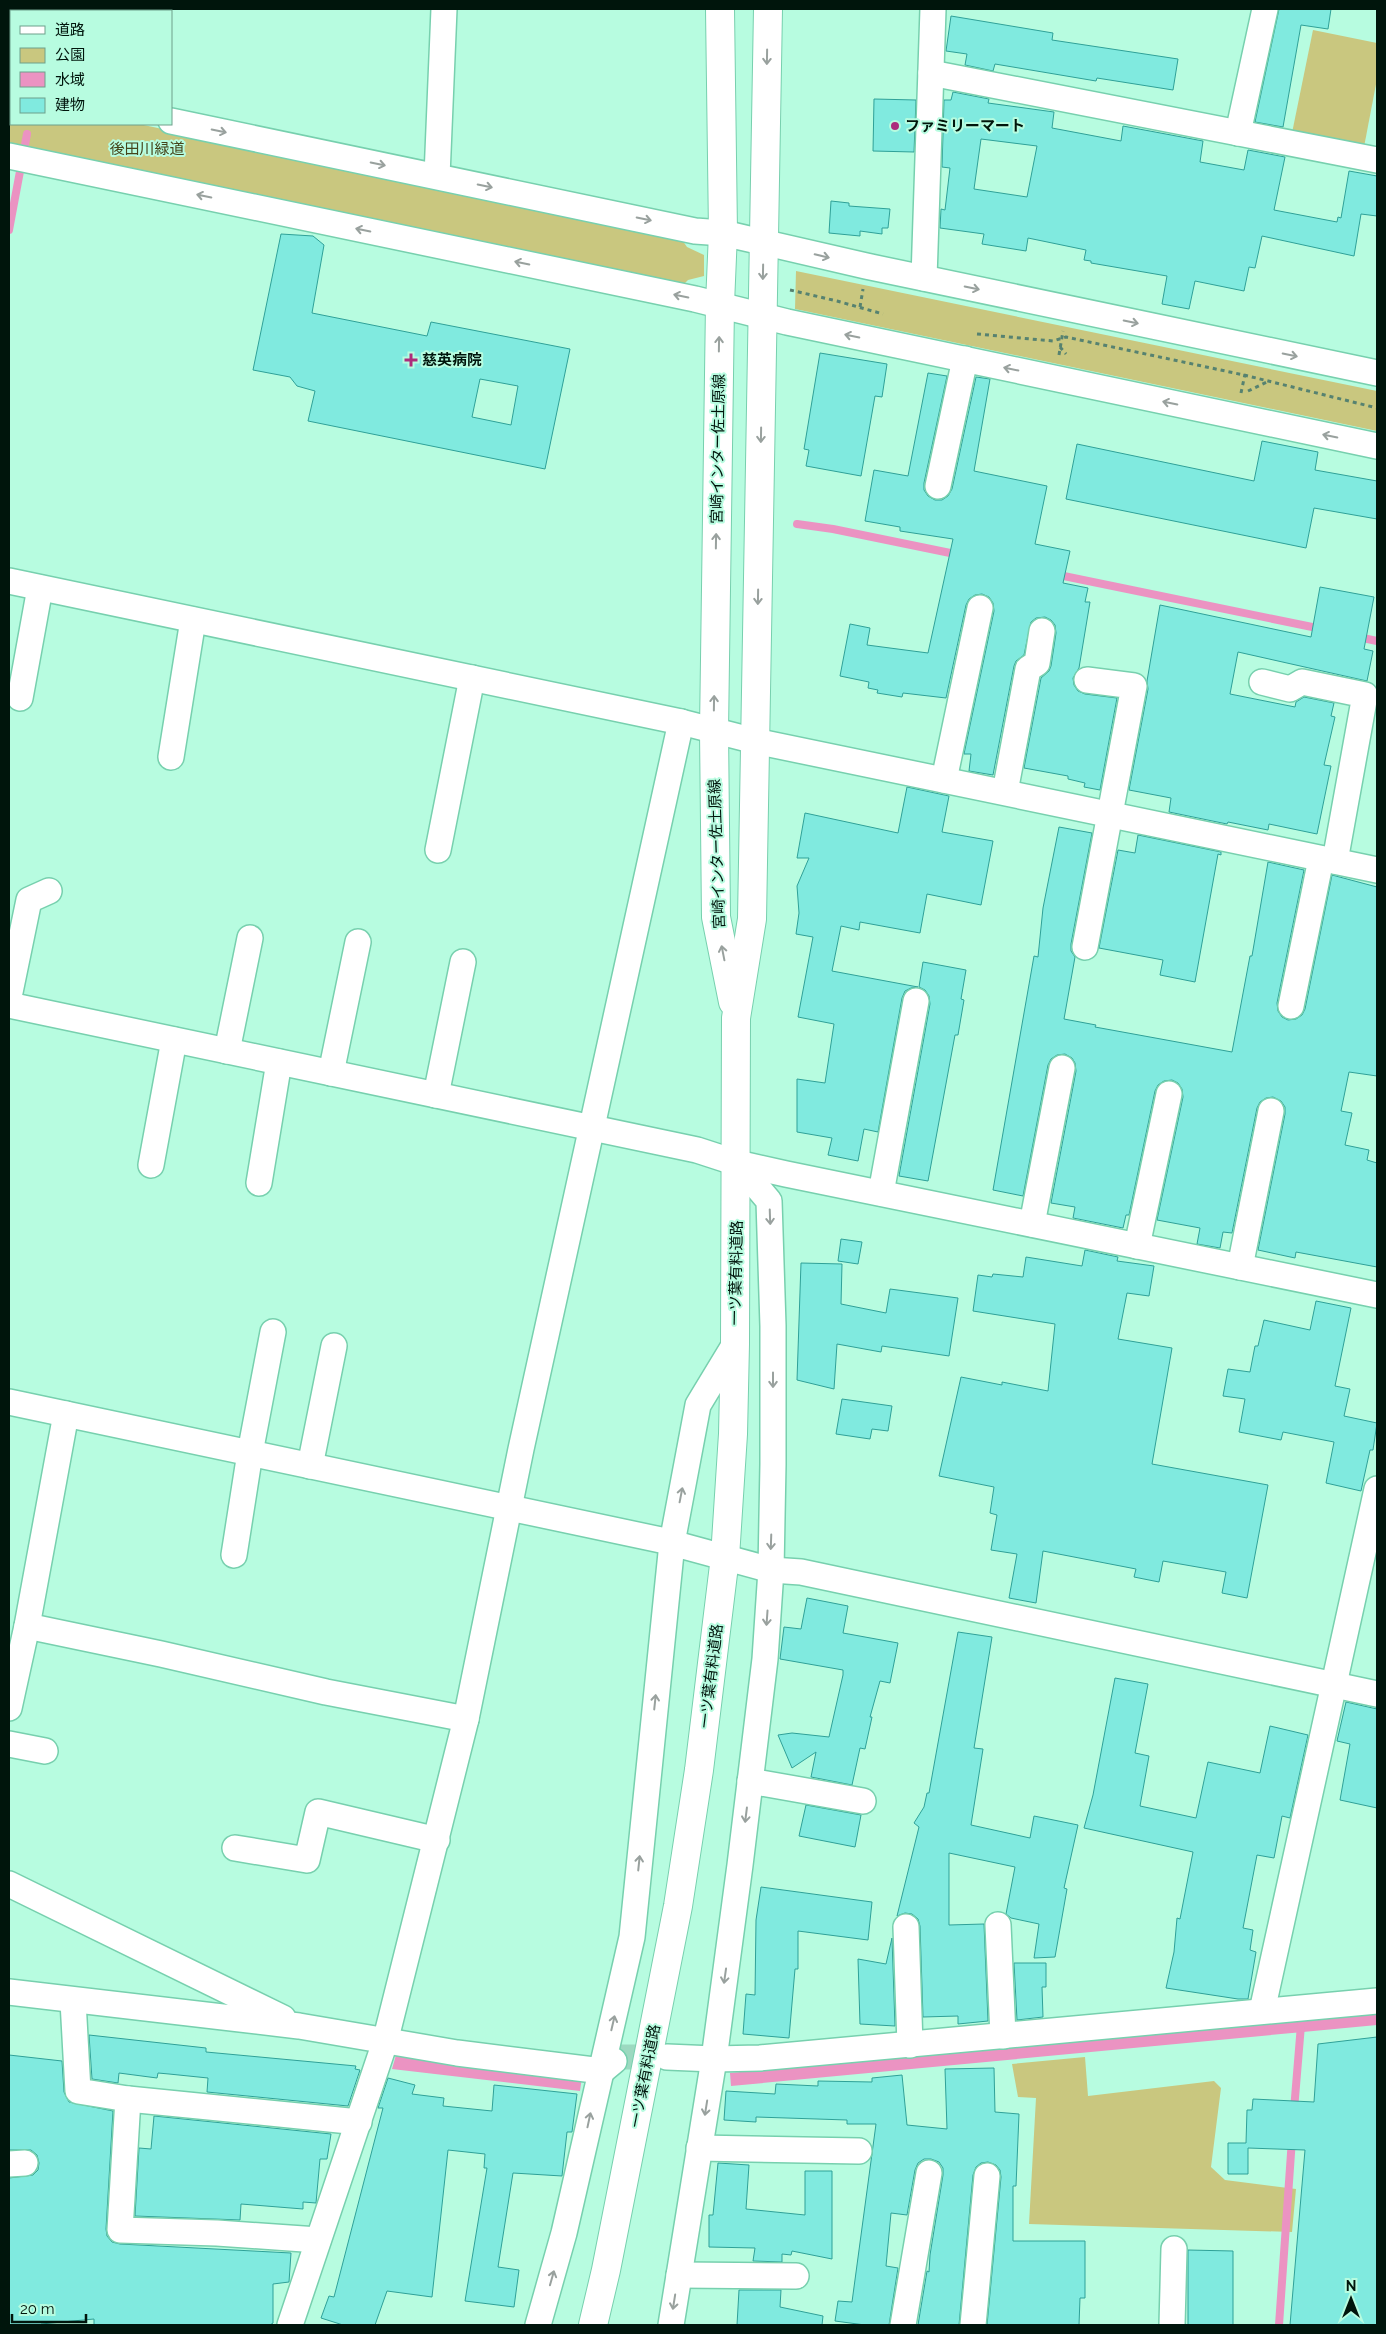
<svg xmlns="http://www.w3.org/2000/svg" width="1386" height="2334" viewBox="0 0 1386 2334" font-family="Raleway,'Noto Sans JP',sans-serif">
	<style>
		.green { fill: #c9c77f }
		.water { fill: #eb93c2 }
		.lines { fill: none; stroke-linecap: round; stroke-linejoin: round }
		.stream { stroke: #eb93c2; stroke-width: 8 }
		.building { fill: #80eadf; stroke: #2fa198; fill-rule: evenodd }
		.minor-tunnel { stroke: #9cd9c0; stroke-width: 25; stroke-dasharray: 25 12; stroke-linecap: butt }
		.minor-casing { stroke: #77d0ae; stroke-width: 28 }
		.major-casing { stroke: #77d0ae; stroke-width: 30 }
		.path { stroke: #568270; stroke-width: 3; stroke-dasharray: 4 4; stroke-linecap: butt }
		.minor { stroke: #fff; stroke-width: 25 }
		.major { stroke: #fff; stroke-width: 28 }
		.oneway { stroke: #99a19e }
		.poi-dot { fill: #ac2d7c; stroke: #b7fce0; stroke-width: 2 }
		.labels { text-anchor: middle; dominant-baseline: central; stroke-width: 4; stroke-linejoin: round; paint-order: stroke }
		.poi-label { font-size: 15px; font-weight: bold; fill: #00150c; stroke: #b7fce0; text-anchor: start }
		.park-label { font-size: 15px; fill: #45441b; stroke: #b7fce0 }
		.street-label { font-size: 15px; fill: #00150c; stroke: #b7fce0 }
	</style>
	<rect width="100%" height="100%" fill="#b7fce0"/>
	<!-- green -->
	<g class="green">
		<path d="M1313,30l64,13v36l-13,68 -72,-14z"/>
		<path d="M9,96h2v28h128l354,76 187,37 7,10 17,8v21l-16,4 -4,4 -675,-139z"/>
		<path d="M796,271l581,120v40l-582,-122z"/>
		<path d="M1085,2057l3,39 126,-15 7,7 -10,79 14,13 71,9 -4,43 -263,-8 7,-126 -18,-1 -6,-33z"/>
	</g>
	<!-- water -->
	<g class="water">
		<path d="M1377,2011v14l-646,61 -1,-13z"/>
		<path d="M396,2055l186,22 -2,14 -188,-22z"/>
	</g>
	<g class="lines">
		<!-- stream -->
		<g class="stream">
			<path d="M9,230l18,-96"/>
			<path d="M797,524l36,5 127,26"/>
			<path d="M1054,574l268,55"/>
			<path d="M1358,637l19,4"/>
			<path d="M1294,2110l7,-85"/>
			<path d="M1279,2325l13,-186"/>
		</g>
	</g>
	<!-- building -->
	<g class="building">
		<path d="M1279,9h52l-3,20 -27,-4 -18,102 -28,-5z"/>
		<path d="M951,16l102,17 -1,7 126,19 -5,31 -76,-12 -1,3 -101,-17 -2,7 -28,-6 2,-11 -21,-3z"/>
		<path d="M953,92l36,7 -1,4 66,9 -2,16 69,13 2,-15 80,15 -3,21 44,8 4,-20 37,7 -11,53 63,12 1,-5 3,1 8,-47 28,5v40l-16,-2 -7,42 -92,-20 -7,32 -6,-1 -5,24 -49,-10 -6,28 -27,-5 5,-28 -76,-13v-2l-7,-1 2,-10 -58,-12 -2,13 -44,-7 2,-10 -44,-6 1,-19 4,1 5,-42 -8,-1 2,-67h7zM981,139l56,7 -10,51 -53,-8z"/>
		<path d="M874,99l42,1 -2,52 -41,-1z"/>
		<path d="M831,201l18,2v3l41,3 -2,19h-6v6l-22,-3v5l-31,-3z"/>
		<path d="M281,234l32,2 11,9 -12,68 115,23 4,-14 139,27 -25,120 -237,-48 7,-30 -18,-5 -7,-9 -37,-7zM480,379l38,7 -7,39 -39,-8z"/>
		<path d="M820,353l67,11 -5,33 -7,-1 -14,80 -55,-10 3,-16 -5,-1z"/>
		<path d="M928,373l19,3 -23,107v7l4,6 7,4h7l6,-4 4,-7 24,-112 14,2 -16,92 73,15 -12,58 35,7 -7,32 25,5 -3,14h5l-11,66 -6,10 1,7 4,6 7,3 32,4 -17,92 -16,-3 1,-4 -17,-4v-3l-44,-8 17,-90 8,-7 2,-5 5,-33 -1,-8 -4,-5 -6,-3 -9,1 -5,4 -7,33 -8,6 -2,5 -21,109 -24,-4 2,-17h-7l30,-143 -1,-8 -4,-6 -7,-3 -7,1 -6,4 -3,6 -20,93 -43,-5 -1,4 -25,-4 1,-3 -10,-2 1,-6 -29,-6 10,-52 20,4 -3,17 61,8 25,-114 -53,-8v-4l-35,-6 9,-51 34,6z"/>
		<path d="M1262,441l56,11 -3,18 62,11v38l-63,-11 -8,40 -240,-49 11,-55 177,37z"/>
		<path d="M1320,587l54,10 -10,52 9,2 -6,30 -129,-29 -8,42 65,13 1,-5 8,-5 30,6 -3,13 4,1 -11,48 7,1 -14,68 -48,-10 -1,6 -40,-8 -1,2 -58,-12 2,-14 -42,-8 19,-101 -1,-8 13,-76 151,32z"/>
		<path d="M907,787l42,9 -7,36 51,9 -12,64 -54,-11 -7,39 -60,-11 -1,8 -18,-4 -9,45 86,16 -7,1 -6,3 -3,7 -24,134 -14,-3 -6,32 -30,-6 4,-17 -35,-6v-53l28,4 9,-59 -36,-7 15,-80 -17,-3 3,-21 -2,-27 12,-28h-12l8,-45 93,20z"/>
		<path d="M1059,827l33,6 -21,111v7l4,6 -11,62 32,6 -1,2 137,25 18,-96h2l16,-94 36,8 -27,133 1,8 4,6 6,3 8,-1 6,-4 3,-6 27,-134 45,12v189l-28,-4 -8,39 11,2 -7,32 24,5 -2,10 10,3v104l-81,-15 -1,6 -37,-8 27,-136v-7l-4,-6 -8,-4 -7,1 -6,4 -3,6 -25,125 -9,-1 -3,16 -23,-4 3,-16 -43,-8 26,-123 -1,-8 -4,-6 -6,-3 -8,1 -6,4 -3,6 -26,124h-3l-3,13 -50,-10 2,-11 -24,-4 25,-132 -1,-8 -3,-5 -7,-4 -8,1 -6,4 -3,6 -25,131 -30,-6 41,-234 4,1 5,-49z"/>
		<path d="M1138,835l83,17v3l-3,-1 -23,128 -35,-7 3,-15 -64,-12 19,-98 17,3z"/>
		<path d="M923,962l43,8 -5,29 3,1 -6,35h-3l-27,146 -29,-5 31,-172 -1,-8 -4,-6 -6,-3z"/>
		<path d="M841,1239l21,3 -4,22 -20,-3z"/>
		<path d="M1085,1250l33,7 -1,4 37,5 -5,30 -22,-3 -9,46 54,9 -20,116 116,21 -21,113 -25,-5 4,-21 -63,-11 -4,21 -25,-5 2,-8 -93,-18 -7,52 -27,-5 8,-44 -26,-4 6,-35 -7,-2 4,-26 -55,-11 22,-99 41,8v-3l46,9 7,-67 -82,-13 5,-36 14,2 1,-3 30,3 3,-20 56,9z"/>
		<path d="M801,1263l41,1 -1,40 45,9 4,-24 68,9 -9,58 -67,-10 -1,6 -44,-8 -3,45 -37,-9z"/>
		<path d="M1316,1301l35,7 -16,78 15,3 -6,27 33,7 -4,27h-3l-9,41 -35,-8 8,-41 -51,-10 -2,8 -42,-8 6,-33 -22,-3 5,-27 22,3 5,-26h3l6,-26 46,10z"/>
		<path d="M842,1399l50,7 -4,25 -16,-2 -2,10 -34,-5z"/>
		<path d="M807,1598l41,8 -5,27 55,10 -8,40 -10,-2 -10,36h2l-7,32 -5,-1 -8,37 -41,-8 5,-25 -24,16 -14,-33 14,-2 37,4 14,-62v-5l-63,-11 4,-32 17,2z"/>
		<path d="M958,1632l34,5 -18,111 9,1 -12,76 59,13 4,-22 44,9 -14,63 3,1 -12,68 -21,1 5,-34 -28,-6 -5,-4 9,-47 -66,-14v72l35,-1 4,97 -30,3v-8l-35,1 -3,-91 -2,-7 -6,-5 -7,-1 -8,3 22,-89 -5,-4 10,-16 3,-14h2z"/>
		<path d="M1115,1678l33,6 -13,69 14,3 -9,50 56,12 12,-56 52,11 10,-47 38,9 -18,83 -8,-2 -8,42 -17,-3 -14,73 10,2 -3,20 6,2 -8,47h-10l-72,-11 8,-36 3,-34 3,1 13,-67 -109,-24 9,-33z"/>
		<path d="M1346,1702l31,7v99l-37,-8 10,-56 -13,-3z"/>
		<path d="M806,1805l55,10 -6,32 -56,-11z"/>
		<path d="M761,1887l111,15 -4,38 -70,-9v38h-3l-6,69 -46,-4 3,-40 9,1 1,-75z"/>
		<path d="M892,1938l3,88 -35,-2 -2,-65 28,5z"/>
		<path d="M1014,1963h32v24h-4l1,30 -26,3z"/>
		<path d="M89,2035l117,13v4l150,14 -1,3 5,1 -12,36 -141,-14 1,-14 -39,-4 -11,-1 -1,5 -38,-5 -1,10 -26,-4z"/>
		<path d="M1377,2037v288h-87l15,-175 -57,-2v26h-20v-31h18l1,-33h5l1,-11 61,3 4,-58z"/>
		<path d="M9,2055l53,6 2,31 5,10 44,9 -7,118 1,7 5,6 8,2 171,9 -2,29 -16,2v39l-3,2h-176v-6l-53,5v1h-32v-147l24,-3 5,-5 1,-7 -2,-8 -6,-5h-22z"/>
		<path d="M994,2068l1,44 24,2 -3,72h-3v55h72v57h-5l-1,27h-92l14,-148 -1,-7 -4,-5 -8,-3 -7,1 -5,4 -3,8 -14,150h-41l9,-54 2,1 1,-17 13,-80v-7l-4,-6 -8,-3h-7l-6,4 -3,7 -8,45 -16,-2 -5,53 12,2 -9,57h-24l-30,-4 3,-20 14,1 24,-178h-29v-4l-91,-3v5l-32,-2 2,-29 49,3 1,-10 42,2v-5l54,1v-4l30,-3 5,50 40,4 -2,-60z"/>
		<path d="M388,2078l27,7 -3,9 32,4 -1,8 49,5 2,-26 83,9 -5,38h-5l-5,44 -49,-3 -15,94 21,3 -5,37 -49,-6 22,-133h-3l1,-14 -37,-4 -16,147 -45,-6 -12,34h-32l-22,-7 8,-22 5,1 49,-189h-5z"/>
		<path d="M154,2116l177,18 -4,25h-7l-4,44 -13,-1v7l-62,-5 -1,16 -105,-4 4,-68 12,1z"/>
		<path d="M718,2163l31,2 -3,44 59,6v-44h27v88l-40,-8 -1,4 -9,-1v8l-29,-1 2,-13 -46,-1v-32h4z"/>
		<path d="M1188,2250l45,1v74h-45z"/>
		<path d="M739,2290h42l-1,17 43,9 -1,9h-85z"/>
	</g>
	<g class="lines">
		<!-- minor-tunnel -->
		<path class="minor-tunnel" d="M618,2057h49"/>
		<defs>
			<g id="minor">
				<path d="M931,73l446,87"/>
				<path d="M9,88h2"/>
				<path d="M171,121l524,110 28,2 143,33 511,107"/>
				<path d="M1238,133l27,-124"/>
				<path d="M9,156l686,143 92,23 590,124"/>
				<path d="M437,176l7,-167"/>
				<path d="M924,278l9,-269"/>
				<path d="M938,486l27,-127"/>
				<path d="M9,581l672,141 74,19 622,129"/>
				<path d="M1262,682l28,7 12,-7 63,13 -30,166"/>
				<path d="M20,698l20,-110"/>
				<path d="M171,757l22,-137"/>
				<path d="M944,780l36,-172"/>
				<path d="M1005,792l23,-123 9,-6 5,-32"/>
				<path d="M438,850l34,-172"/>
				<path d="M1085,947l49,-261 -47,-6"/>
				<path d="M9,997l20,-97 20,-9"/>
				<path d="M9,1005l688,145 40,13 49,11 591,121"/>
				<path d="M1291,1006l30,-147"/>
				<path d="M227,1051l23,-113"/>
				<path d="M331,1073l27,-131"/>
				<path d="M436,1095l27,-133"/>
				<path d="M151,1165l23,-125"/>
				<path d="M259,1183l20,-121"/>
				<path d="M881,1193l35,-192"/>
				<path d="M1032,1224l30,-156"/>
				<path d="M1137,1246l32,-152"/>
				<path d="M1240,1267l31,-156"/>
				<path d="M9,1402l652,138 110,30 30,2 576,122"/>
				<path d="M310,1466l24,-120"/>
				<path d="M234,1555l16,-102 23,-121"/>
				<path d="M27,1626l134,28 165,38 140,27"/>
				<path d="M9,1708l18,-82 39,-212"/>
				<path d="M9,1744l36,7"/>
				<path d="M750,1781l113,20"/>
				<path d="M235,1848l72,12 11,-48 119,28"/>
				<path d="M9,1884l274,134"/>
				<path d="M998,1925l5,111"/>
				<path d="M906,1927l4,118"/>
				<path d="M9,1992l290,34 158,27 145,18 12,-10"/>
				<path d="M73,2001l5,90 50,8 231,23"/>
				<path d="M1262,2011l115,-522"/>
				<path d="M667,2057l47,2 46,-1 617,-57"/>
				<path d="M128,2099l-8,131 97,3 101,7"/>
				<path d="M699,2148l160,3"/>
				<path d="M9,2164l16,-1"/>
				<path d="M679,2275l117,1"/>
				<path d="M290,2325l95,-283 81,-323 55,-270 160,-727"/>
				<path d="M538,2325l26,-92 68,-296 40,-394 26,-138 37,-61"/>
				<path d="M671,2325l43,-266 26,-194 25,-206 6,-89 2,-106v-138l-4,-125 -32,-38"/>
				<path d="M903,2325l26,-152"/>
				<path d="M973,2325l14,-149"/>
				<path d="M1172,2325l2,-76"/>
			</g>
			<g id="major">
				<path d="M720,9l3,224 -3,71 -6,427 2,186 17,85"/>
				<path d="M593,2325l13,-55 72,-364 21,-136 26,-213 8,-123 2,-90 1,-326 16,-99 16,-910"/>
			</g>
		</defs>
		<!-- minor casing -->
		<use href="#minor" class="minor-casing"/>
		<!-- major casing -->
		<use href="#major" class="major-casing"/>
		<!-- path -->
		<g class="path">
			<path d="M790,290l47,11 46,13"/>
			<path d="M860,307l3,-18"/>
			<path d="M977,334l76,7 13,-4 178,38 133,33"/>
			<path d="M1060,347l6,7"/>
			<path d="M1059,355l4,-24"/>
			<path d="M1248,391l21,-10"/>
			<path d="M1241,393l4,-19"/>
		</g>
		<!-- minor -->
		<use href="#minor" class="minor"/>
		<!-- major -->
		<use href="#major" class="major"/>
	</g>
	<!-- one-way arrows -->
	<defs><path id="oneway-shaft" d="M-6 0H5M1.5-3L5.5 0L1.5 3" fill="none" stroke-width="1.6" stroke-linecap="round" stroke-linejoin="round" transform="scale(1.25)"/></defs>
	<g class="oneway">
		<use href="#oneway-shaft" transform="translate(767 57) rotate(91)"/>
		<use href="#oneway-shaft" transform="translate(219 131) rotate(12)"/>
		<use href="#oneway-shaft" transform="translate(378 164) rotate(12)"/>
		<use href="#oneway-shaft" transform="translate(485 186) rotate(12)"/>
		<use href="#oneway-shaft" transform="translate(204 196) rotate(-168)"/>
		<use href="#oneway-shaft" transform="translate(644 219) rotate(12)"/>
		<use href="#oneway-shaft" transform="translate(363 230) rotate(-168)"/>
		<use href="#oneway-shaft" transform="translate(822 256) rotate(13)"/>
		<use href="#oneway-shaft" transform="translate(522 263) rotate(-168)"/>
		<use href="#oneway-shaft" transform="translate(763 272) rotate(91)"/>
		<use href="#oneway-shaft" transform="translate(972 288) rotate(12)"/>
		<use href="#oneway-shaft" transform="translate(681 296) rotate(-168)"/>
		<use href="#oneway-shaft" transform="translate(1131 322) rotate(12)"/>
		<use href="#oneway-shaft" transform="translate(852 336) rotate(-168)"/>
		<use href="#oneway-shaft" transform="translate(719 344) rotate(-89)"/>
		<use href="#oneway-shaft" transform="translate(1290 355) rotate(12)"/>
		<use href="#oneway-shaft" transform="translate(1011 369) rotate(-168)"/>
		<use href="#oneway-shaft" transform="translate(1170 403) rotate(-168)"/>
		<use href="#oneway-shaft" transform="translate(761 435) rotate(91)"/>
		<use href="#oneway-shaft" transform="translate(1330 436) rotate(-168)"/>
		<use href="#oneway-shaft" transform="translate(716 541) rotate(-89)"/>
		<use href="#oneway-shaft" transform="translate(758 597) rotate(91)"/>
		<use href="#oneway-shaft" transform="translate(714 703) rotate(-89)"/>
		<use href="#oneway-shaft" transform="translate(723 953) rotate(-101)"/>
		<use href="#oneway-shaft" transform="translate(770 1217) rotate(88)"/>
		<use href="#oneway-shaft" transform="translate(773 1380) rotate(90)"/>
		<use href="#oneway-shaft" transform="translate(681 1495) rotate(-79)"/>
		<use href="#oneway-shaft" transform="translate(771 1542) rotate(92)"/>
		<use href="#oneway-shaft" transform="translate(767 1618) rotate(94)"/>
		<use href="#oneway-shaft" transform="translate(655 1702) rotate(-84)"/>
		<use href="#oneway-shaft" transform="translate(746 1815) rotate(97)"/>
		<use href="#oneway-shaft" transform="translate(639 1863) rotate(-84)"/>
		<use href="#oneway-shaft" transform="translate(725 1976) rotate(98)"/>
		<use href="#oneway-shaft" transform="translate(613 2023) rotate(-77)"/>
		<use href="#oneway-shaft" transform="translate(706 2108) rotate(99)"/>
		<use href="#oneway-shaft" transform="translate(589 2120) rotate(-78)"/>
		<use href="#oneway-shaft" transform="translate(552 2278) rotate(-74)"/>
		<use href="#oneway-shaft" transform="translate(674 2302) rotate(99)"/>
	</g>
	<!-- markers -->
	<g class="poi-dot">
		<circle cx="895" cy="126" r="5"/>
		<path d="M408.5 352.5h5v5h5v5h-5v5h-5v-5h-5v-5h5z"/>
	</g>
	<g class="labels">
		<!-- poi labels -->
		<g class="poi-label">
			<text x="905" y="126">ファミリーマート</text>
			<text x="422" y="360">慈英病院</text>
		</g>
		<!-- park labels -->
		<g class="park-label">
			<text x="147" y="149">後田川緑道</text>
		</g>
		<!-- street labels -->
		<g class="street-label">
			<text transform="translate(718 449) rotate(-89)">宮崎インター佐土原線</text>
			<text transform="translate(717 854) rotate(-92)">宮崎インター佐土原線</text>
			<text transform="translate(736 1273) rotate(-89)">一ツ葉有料道路</text>
			<text transform="translate(711 1676) rotate(-83)">一ツ葉有料道路</text>
			<text transform="translate(645 2076) rotate(-79)">一ツ葉有料道路</text>
		</g>
	</g>
	<!-- border -->
	<rect width="1386" height="2334" fill="none" stroke="#00150c" stroke-width="20"/>
	<!-- legend -->
	<rect x="10" y="10" width="162" height="115" fill="#b7fce0" stroke="#6ea08b"/>
	<rect x="20" y="26" width="25" height="8" fill="#ffffff" stroke="#6ea08b"/>
	<text x="55" y="35" font-size="15" fill="#00150c">道路</text>
	<rect x="20" y="48" width="25" height="15" fill="#c9c77f" stroke="#6ea08b"/>
	<text x="55" y="60" font-size="15" fill="#00150c">公園</text>
	<rect x="20" y="72" width="25" height="15" fill="#eb93c2" stroke="#6ea08b"/>
	<text x="55" y="85" font-size="15" fill="#00150c">水域</text>
	<rect x="20" y="98" width="25" height="15" fill="#80eadf" stroke="#6ea08b"/>
	<text x="55" y="110" font-size="15" fill="#00150c">建物</text>
	<!-- north arrow -->
	<g transform="translate(1351 2299)" stroke="#b7fce0" stroke-width="4" paint-order="stroke">
	<path d="M0-4L9 19L0 12L-9 19Z" fill="#00150c"/>
	<text y="-8" font-size="14" font-weight="bold" text-anchor="middle" fill="#00150c">N</text>
	</g>
	<!-- scale -->
	<path d="M12 2314v8h74v-8" fill="none" stroke="#00150c" stroke-width="2.5"/>
	<text x="20" y="2314" font-size="15" fill="#00150c" stroke="#b7fce0" stroke-width="4" paint-order="stroke">20 m</text>
</svg>
